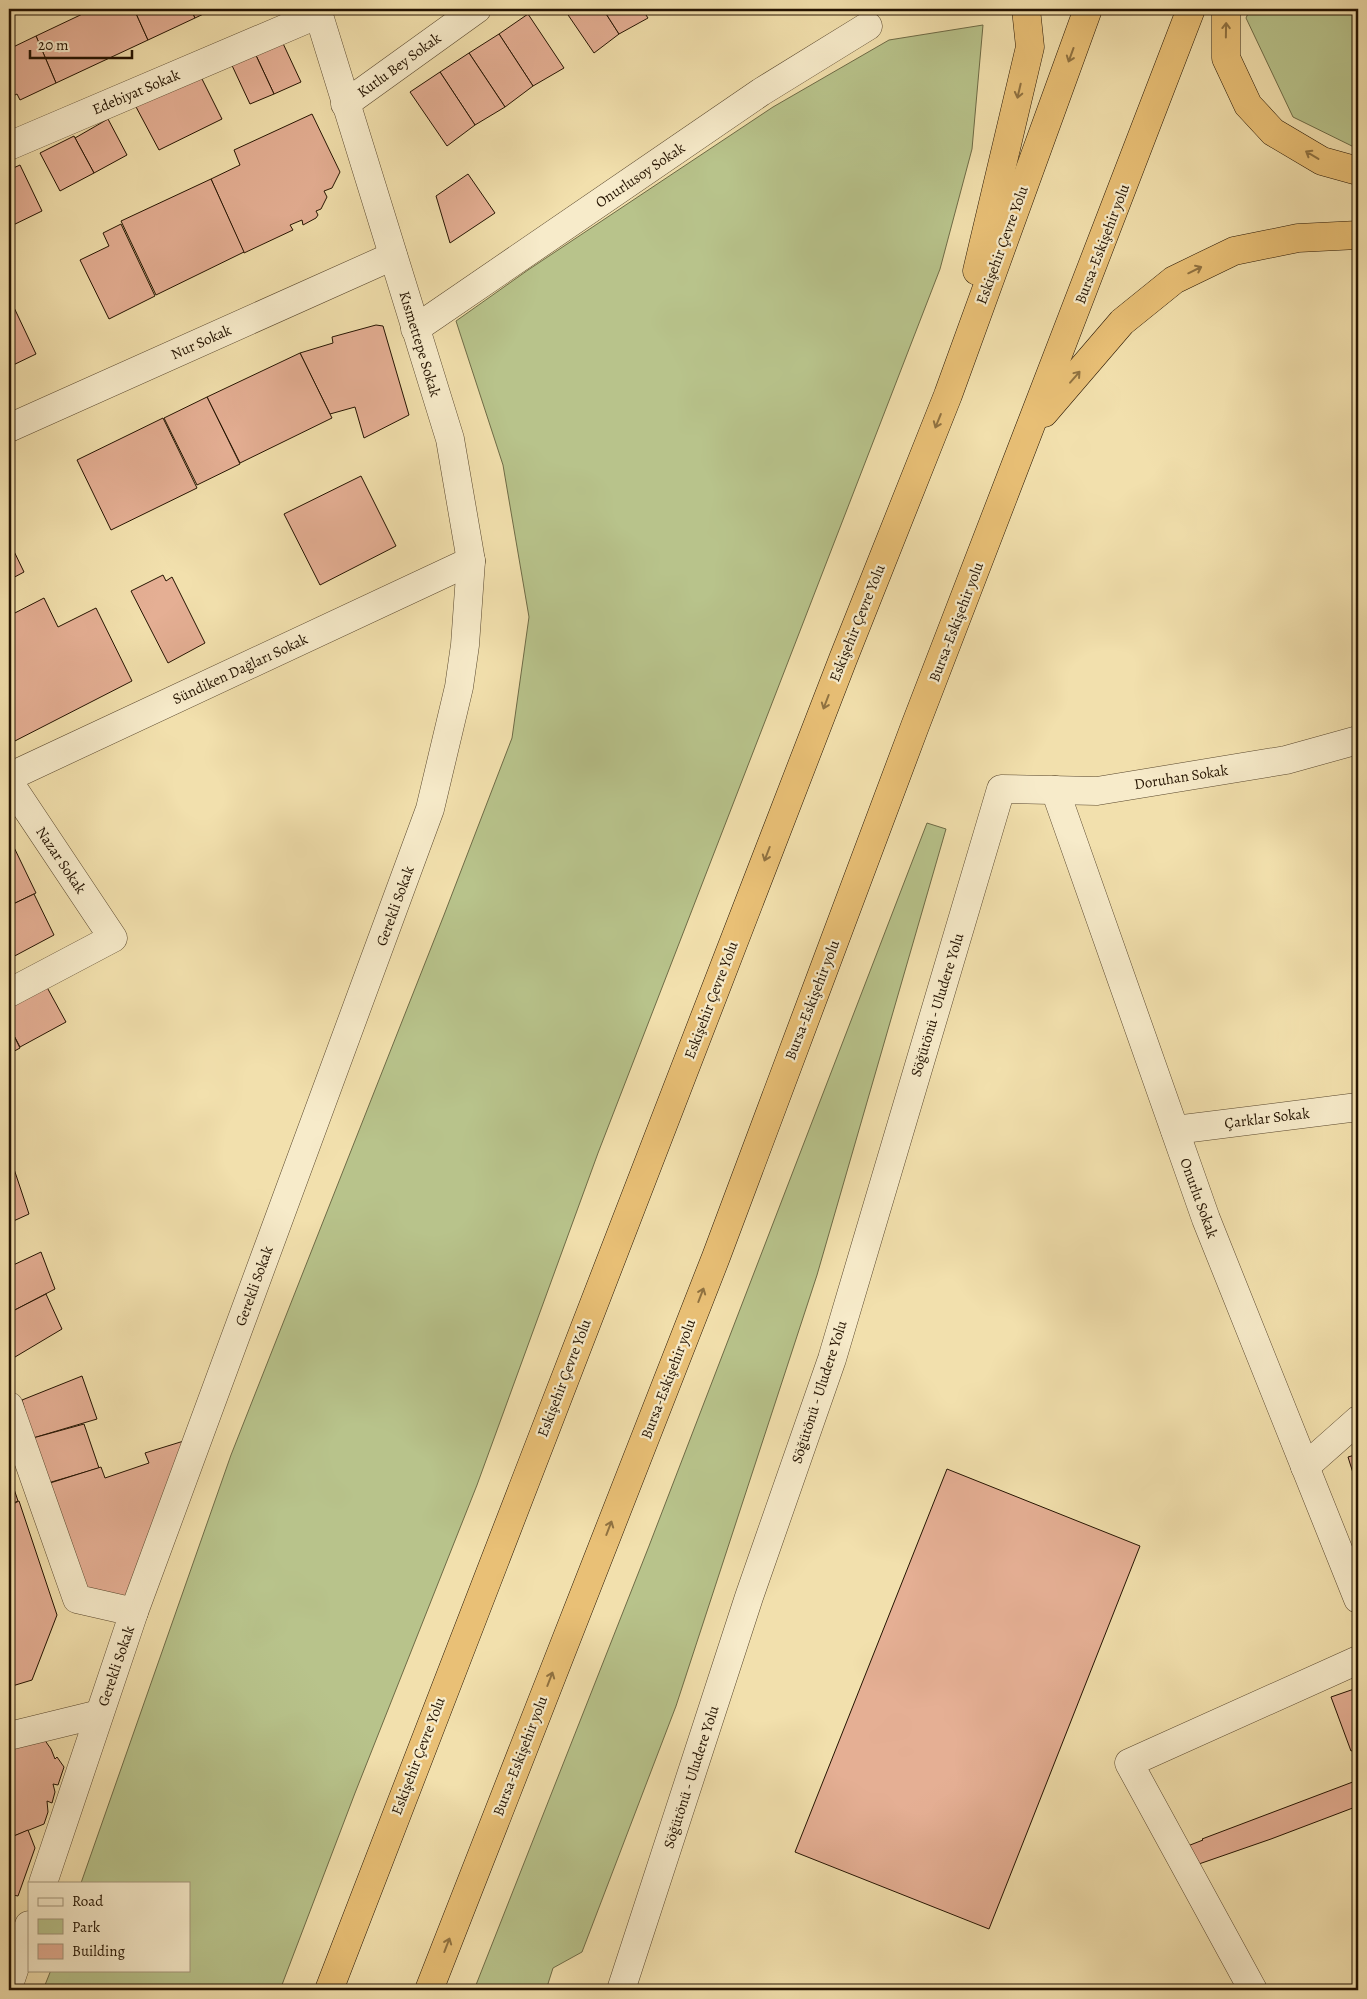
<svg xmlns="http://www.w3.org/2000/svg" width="1367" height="1999" viewBox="0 0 1367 1999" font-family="Alegreya,serif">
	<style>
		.green { fill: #b8c38b; stroke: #6e6b46 }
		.building { fill: #e5af94; stroke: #241301 }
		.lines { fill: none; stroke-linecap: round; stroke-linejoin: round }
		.minor-casing { stroke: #58462c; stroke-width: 29 }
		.tertiary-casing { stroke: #58462c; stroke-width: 29 }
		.trunk-casing { stroke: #241301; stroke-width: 29 }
		.minor { stroke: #f7ebca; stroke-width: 28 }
		.tertiary { stroke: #f7ebca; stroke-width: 28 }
		.trunk { stroke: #e9c076; stroke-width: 28 }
		.oneway { stroke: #907241 }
		.labels { text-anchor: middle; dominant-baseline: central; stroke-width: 4.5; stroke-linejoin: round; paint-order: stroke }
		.street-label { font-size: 15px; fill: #241301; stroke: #f7ebca }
	</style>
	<rect width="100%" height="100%" fill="#f2e0ad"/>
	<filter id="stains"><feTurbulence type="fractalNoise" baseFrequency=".004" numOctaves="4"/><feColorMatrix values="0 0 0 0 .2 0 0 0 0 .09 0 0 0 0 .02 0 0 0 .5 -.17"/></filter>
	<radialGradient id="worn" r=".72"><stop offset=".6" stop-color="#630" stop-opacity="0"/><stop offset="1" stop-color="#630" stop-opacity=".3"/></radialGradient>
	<!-- green -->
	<g class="green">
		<path d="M1250,9h108v140l-65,-32 -47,-99z"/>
		<path d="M983,25l-11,124 -32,120 -342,884 -121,332 -122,308 -75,197h-237l8,-20h138v-87h-108l150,-428 213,-540 68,-177 17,-121 -26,-152 -47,-144 72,-51 245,-163 116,-67z"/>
		<path d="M927,823l19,6 -129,446 -141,431 -94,246 -29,16 -7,22h-72l175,-444z"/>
	</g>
	<!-- building -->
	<g class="building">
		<path d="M93,9h41l14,31 -92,43 -20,-47z"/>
		<path d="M134,9h57l4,9 -47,22z"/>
		<path d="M191,9h23l-19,9z"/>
		<path d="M564,9h39l16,25 -25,19z"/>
		<path d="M603,9h39l6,9 -29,16z"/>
		<path d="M528,14l36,54 -31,18 -34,-52z"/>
		<path d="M499,34l34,52 -28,21 -36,-54z"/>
		<path d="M36,36l20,47 -36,17 -3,-6 -8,4v-49z"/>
		<path d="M280,37l21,45 -27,12 -21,-45z"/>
		<path d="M253,49l21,45 -24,10 -21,-45z"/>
		<path d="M469,53l36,54 -30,18 -35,-53z"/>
		<path d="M440,72l35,53 -28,21 -37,-54z"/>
		<path d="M199,73l23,46 -63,31 -24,-45z"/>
		<path d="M312,114l28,58 -8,16 -8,3 3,6 -6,12 -5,2 2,4 -2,3 -13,7 -1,-5 -12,5 3,5 -49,23 -33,-74 29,-14 -6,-15z"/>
		<path d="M108,119l19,36 -33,18 -19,-35z"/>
		<path d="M74,136l20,37 -34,18 -20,-38z"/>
		<path d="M20,165l22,46 -33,16v-57z"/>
		<path d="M468,174l27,39 -45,30 -14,-47z"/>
		<path d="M211,179l33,73 -88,43 -35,-74z"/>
		<path d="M121,224l34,72 -46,23 -29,-59 29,-14 -6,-13z"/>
		<path d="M9,297l27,57 -27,13z"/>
		<path d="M376,325l7,1 26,89 -45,23 -9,-31 -25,7 -30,-61 33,-10 -1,-6z"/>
		<path d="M300,353l32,65 -92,45 -33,-66z"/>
		<path d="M207,397l33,67 -43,21 -33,-67z"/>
		<path d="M163,418l34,70 -86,42 -34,-70z"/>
		<path d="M361,476l35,70 -76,39 -36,-71z"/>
		<path d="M9,541l15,31 -15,8z"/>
		<path d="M163,575l3,6 6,-4 33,66 -37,20 -37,-72z"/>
		<path d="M44,598l14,29 38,-19 36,73 -123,63v-128z"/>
		<path d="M9,837l27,56 -27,13z"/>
		<path d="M34,894l20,41 -45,24v-53z"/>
		<path d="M43,980l23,42 -46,25 -11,-21v-28z"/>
		<path d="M9,1026l11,22 -11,6z"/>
		<path d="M9,1154l20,60 -20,9z"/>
		<path d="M41,1252l14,37 -46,24v-46z"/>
		<path d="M46,1294l16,35 -52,31 -1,-47z"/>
		<path d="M82,1376l15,43 -64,19 -11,-38z"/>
		<path d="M84,1424l15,44 -51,15 -15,-45z"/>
		<path d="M187,1440l-61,162 -40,-15 -36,-104 51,-16 4,11 44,-15 -4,-10z"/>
		<path d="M1358,1454v35l-10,-32z"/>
		<path d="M947,1469l193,77 -151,383 -194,-77z"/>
		<path d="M9,1474l9,27 -9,4z"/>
		<path d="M19,1501l38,114 -25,65 -23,7v-181z"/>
		<path d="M1357,1688l1,61 -7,2 -20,-54z"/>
		<path d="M39,1732l12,17 4,10 2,-2 7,10 -6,18 -5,-1 2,8 -3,11 -5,-2 1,11 -4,12 -35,14v-97z"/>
		<path d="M1358,1780v26l-87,33 -75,26 -11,-18 18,-7 -1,-1z"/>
		<path d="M28,1830l7,18 -17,48 -5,-1 -4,13v-70z"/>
	</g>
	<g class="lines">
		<defs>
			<g id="minor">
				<path d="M345,104l132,-95"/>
				<path d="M9,146l310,-132"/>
				<path d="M415,329l346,-237 107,-66"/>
				<path d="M9,428l384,-172"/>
				<path d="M9,777l462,-216"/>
				<path d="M9,782l104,156 -104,55"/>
				<path d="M1055,790l151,429 152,380"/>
				<path d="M1175,1130l183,-23"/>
				<path d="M9,1406l68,193 57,13"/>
				<path d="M1305,1467l53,-47"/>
				<path d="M9,1736l90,-22"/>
				<path d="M43,1883l91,-271 296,-803 29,-122 6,-42 6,-84 -21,-122 -133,-430"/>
				<path d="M9,1985l20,-60"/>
				<path d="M1253,1990l-124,-227 229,-103"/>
			</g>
			<path id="tertiary" d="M621,1990l128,-393 83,-238 169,-570 96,2 189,-31 72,-20"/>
			<g id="trunk">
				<path d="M1226,9v49l22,47 25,27 49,29 36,10"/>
				<path d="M977,271l53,-224 -4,-38"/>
				<path d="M1044,413l78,-91 52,-42 60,-29 64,-13 60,-3"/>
				<path d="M329,1990l514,-1331 105,-264 140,-386"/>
				<path d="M429,1990l287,-733 199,-531 276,-717"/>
			</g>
		</defs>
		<!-- minor casing -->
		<use href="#minor" class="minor-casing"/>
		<!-- tertiary casing -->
		<use href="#tertiary" class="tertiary-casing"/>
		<!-- trunk casing -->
		<use href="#trunk" class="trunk-casing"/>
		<!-- minor -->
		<use href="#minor" class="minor"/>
		<!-- tertiary -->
		<use href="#tertiary" class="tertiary"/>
		<!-- trunk -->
		<use href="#trunk" class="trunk"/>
	</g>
	<!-- one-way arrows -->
	<defs><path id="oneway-shaft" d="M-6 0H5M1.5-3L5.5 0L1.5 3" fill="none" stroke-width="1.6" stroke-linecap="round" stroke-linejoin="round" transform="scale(1.25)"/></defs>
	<g class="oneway">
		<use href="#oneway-shaft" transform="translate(1226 30) rotate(-89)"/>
		<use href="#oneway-shaft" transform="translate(1071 55) rotate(110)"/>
		<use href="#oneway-shaft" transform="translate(1019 91) rotate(103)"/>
		<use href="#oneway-shaft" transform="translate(1312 155) rotate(-149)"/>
		<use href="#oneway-shaft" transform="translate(1195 270) rotate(-26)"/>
		<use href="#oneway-shaft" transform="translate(1075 377) rotate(-49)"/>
		<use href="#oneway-shaft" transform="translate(938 421) rotate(112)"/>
		<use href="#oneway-shaft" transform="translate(826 702) rotate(111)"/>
		<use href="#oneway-shaft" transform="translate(767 854) rotate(111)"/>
		<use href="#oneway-shaft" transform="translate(701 1295) rotate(-69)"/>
		<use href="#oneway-shaft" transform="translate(609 1528) rotate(-69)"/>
		<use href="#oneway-shaft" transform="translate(550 1679) rotate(-69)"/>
		<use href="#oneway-shaft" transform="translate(447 1945) rotate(-69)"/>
	</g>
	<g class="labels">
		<!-- street labels -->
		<g class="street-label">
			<text transform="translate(399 65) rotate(-36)">Kutlu Bey Sokak</text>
			<text transform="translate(136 92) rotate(-23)">Edebiyat Sokak</text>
			<text transform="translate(640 175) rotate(-34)">Onurlusoy Sokak</text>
			<text transform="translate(1102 244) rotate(-69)">Bursa-Eskişehir yolu</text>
			<text transform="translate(1002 245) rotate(-70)">Eskişehir Çevre Yolu</text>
			<text transform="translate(201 342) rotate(-24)">Nur Sokak</text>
			<text transform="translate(420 344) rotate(73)">Kısmettepe Sokak</text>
			<text transform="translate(956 622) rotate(-69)">Bursa-Eskişehir yolu</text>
			<text transform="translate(857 623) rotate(-68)">Eskişehir Çevre Yolu</text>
			<text transform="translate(240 669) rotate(-25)">Sündiken Dağları Sokak</text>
			<text transform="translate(1181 777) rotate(-9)">Doruhan Sokak</text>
			<text transform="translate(61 860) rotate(56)">Nazar Sokak</text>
			<text transform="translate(395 906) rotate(-70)">Gerekli Sokak</text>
			<text transform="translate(711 1000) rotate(-69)">Eskişehir Çevre Yolu</text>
			<text transform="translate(812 1000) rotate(-69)">Bursa-Eskişehir yolu</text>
			<text transform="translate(937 1005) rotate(-73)">Söğütönü - Uludere Yolu</text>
			<text transform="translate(1267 1118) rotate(-7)">Çarklar Sokak</text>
			<text transform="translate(1199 1198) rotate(70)">Onurlu Sokak</text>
			<text transform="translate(254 1286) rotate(-70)">Gerekli Sokak</text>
			<text transform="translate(564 1378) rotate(-69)">Eskişehir Çevre Yolu</text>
			<text transform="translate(668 1379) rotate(-69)">Bursa-Eskişehir yolu</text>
			<text transform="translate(819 1392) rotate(-72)">Söğütönü - Uludere Yolu</text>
			<text transform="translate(116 1666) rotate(-71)">Gerekli Sokak</text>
			<text transform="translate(418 1756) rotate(-69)">Eskişehir Çevre Yolu</text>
			<text transform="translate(520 1756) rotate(-69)">Bursa-Eskişehir yolu</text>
			<text transform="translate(691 1777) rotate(-72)">Söğütönü - Uludere Yolu</text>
		</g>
	</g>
	<!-- margin -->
	<rect width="1367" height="1999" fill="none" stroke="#f2e0ad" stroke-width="30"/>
	<rect x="10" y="10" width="1347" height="1979" fill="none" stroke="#241301" stroke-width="2.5"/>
	<rect x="15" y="15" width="1337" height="1969" fill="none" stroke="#241301"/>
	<!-- legend -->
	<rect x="28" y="1882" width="162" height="90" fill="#f7ebca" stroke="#a3957a"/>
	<rect x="38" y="1898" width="25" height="8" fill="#f7ebca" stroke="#a3957a"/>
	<text x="72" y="1906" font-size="15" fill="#241301">Road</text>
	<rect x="38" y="1919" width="25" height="15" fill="#b8c38b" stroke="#a3957a"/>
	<text x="72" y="1932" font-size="15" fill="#241301">Park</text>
	<rect x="38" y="1944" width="25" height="15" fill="#e5af94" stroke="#a3957a"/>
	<text x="72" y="1956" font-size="15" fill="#241301">Building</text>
	<!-- scale -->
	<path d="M30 50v8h102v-8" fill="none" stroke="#241301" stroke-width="2.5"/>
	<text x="38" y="50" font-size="15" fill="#241301" stroke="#f7ebca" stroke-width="4" paint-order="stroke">20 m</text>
	<rect width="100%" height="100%" filter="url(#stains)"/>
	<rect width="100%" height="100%" fill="url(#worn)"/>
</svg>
